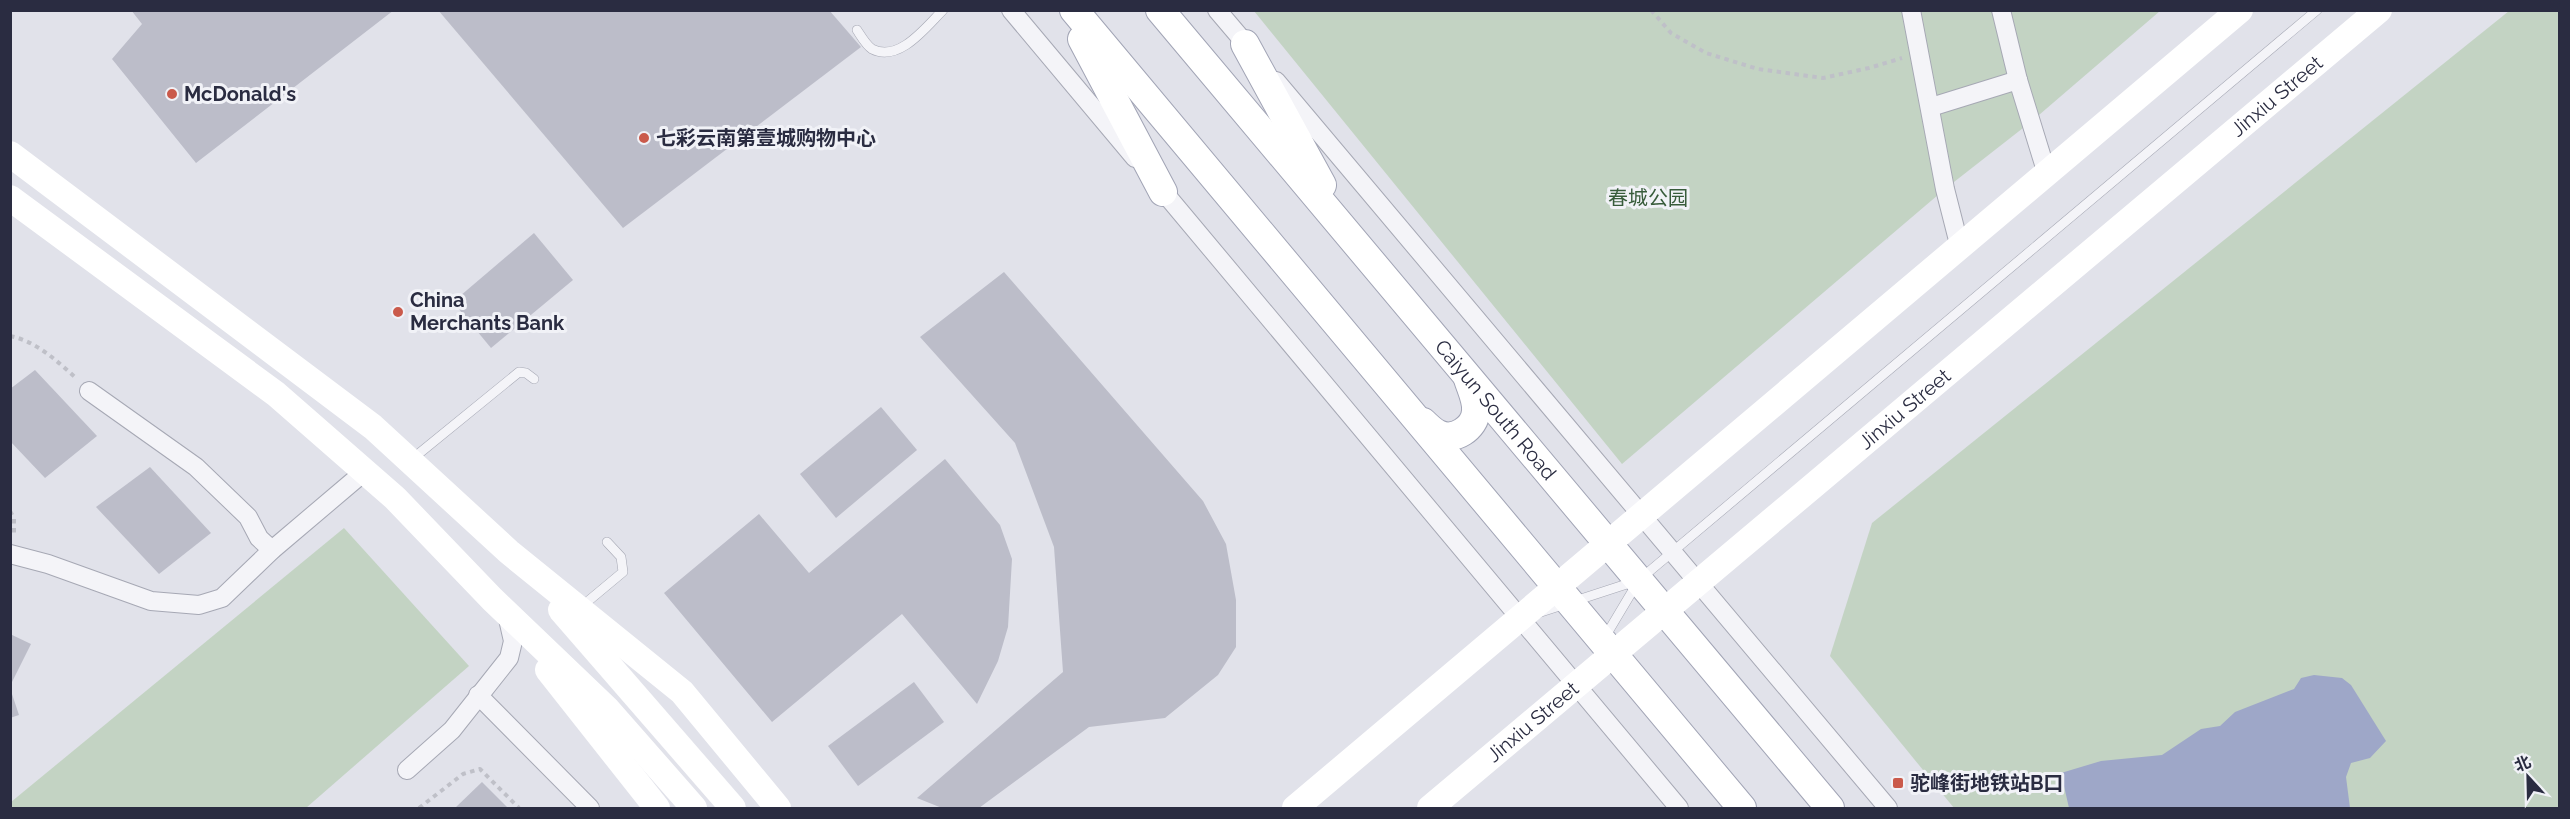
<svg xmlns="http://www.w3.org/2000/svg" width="2570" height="819" viewBox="0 0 2570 819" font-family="Raleway,'Noto Sans SC',sans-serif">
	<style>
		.green { fill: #c3d3c3 }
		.water { fill: #9ea7c8 }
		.building { fill: #bcbdc9 }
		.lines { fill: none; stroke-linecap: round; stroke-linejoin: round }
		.lane-casing { stroke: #a6a8b4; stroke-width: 10 }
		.street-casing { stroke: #a6a8b4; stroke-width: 20 }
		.primary-casing { stroke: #a1a4b5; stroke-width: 30 }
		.path { stroke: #bfc0c8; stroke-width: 4; stroke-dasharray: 4.5 4.5; stroke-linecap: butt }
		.lane { stroke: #f4f4f8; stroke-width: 9 }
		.street { stroke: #f4f4f8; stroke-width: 18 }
		.secondary { stroke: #fff; stroke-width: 26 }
		.primary { stroke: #fff; stroke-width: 28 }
		.poi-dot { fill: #ca5a4b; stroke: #f1f2f7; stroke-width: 2 }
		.labels { text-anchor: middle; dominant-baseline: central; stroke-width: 6; stroke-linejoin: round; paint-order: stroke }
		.poi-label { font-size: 20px; font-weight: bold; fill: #2a2c41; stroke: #f1f2f7; text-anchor: start }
		.street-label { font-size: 20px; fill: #2a2c41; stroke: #f1f2f7 }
		.park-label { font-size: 20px; fill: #385c3b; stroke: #f1f2f7 }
	</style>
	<rect width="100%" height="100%" fill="#e1e2ea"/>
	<!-- green -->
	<g class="green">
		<path d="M1254,11h906l-128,110 -87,68 -323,275z"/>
		<path d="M2509,11h50v797h-605l-124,-152 42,-133z"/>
		<path d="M344,528l125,138 -163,142h-295v-6z"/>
	</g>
	<!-- water -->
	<path class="water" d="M2314,675l28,3 9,7 35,56 -16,17 -19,5 -5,14 4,31h-281l-8,-35 40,-12 61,-6 39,-26 19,-3 15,-14 59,-23 7,-11z"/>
	<!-- building -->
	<g class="building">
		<path d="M131,10h263l-198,153 -84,-104 30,-35z"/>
		<path d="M438,10h391l32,37 -238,181z"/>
		<path d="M534,233l39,47 -82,68 -38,-46z"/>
		<path d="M1004,272l199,229 23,43 10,56v47l-18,28 -53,43 -76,9 -110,81h-37l-25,-10 146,-126 -9,-125 -39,-104 -95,-106z"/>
		<path d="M35,370l62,66 -52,42 -35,-37v-52z"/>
		<path d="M881,407l36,43 -81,68 -36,-44z"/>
		<path d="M945,459l55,66 12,34 -4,68 -10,34 -21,43 -75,-90 -130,108 -108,-129 95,-79 50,59z"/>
		<path d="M150,467l61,66 -52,41 -63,-67z"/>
		<path d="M10,634l21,10 -21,42z"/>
		<path d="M914,682l30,40 -86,64 -30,-40z"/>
		<path d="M10,688l9,27 -9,3z"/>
		<path d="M482,782l26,26h-53z"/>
	</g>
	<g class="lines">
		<defs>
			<g id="lane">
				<path d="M857,30c4,6 9,15 15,19 27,14 54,-22 71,-39"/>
				<path d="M411,460l108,-88 7,1 8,6"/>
				<path d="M581,607l42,-35 -2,-15 -14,-15"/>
				<path d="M1538,613l95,-31"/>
				<path d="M1605,637l34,-57 678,-570"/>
			</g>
			<g id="street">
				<path d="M1011,10l124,148"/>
				<path d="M1217,10l34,40"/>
				<path d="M1911,10l34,179 15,59"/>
				<path d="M2001,10l17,70 29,94"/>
				<path d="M1276,81l612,727"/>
				<path d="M1931,107l87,-27"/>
				<path d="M1157,184l522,624"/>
				<path d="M89,391l107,76 52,50 11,21 13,12"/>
				<path d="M10,554l38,10 103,37 48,4 23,-7 50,-48 92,-78"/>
				<path d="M478,695l112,113"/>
				<path d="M407,770l45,-40 57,-72 4,-17 -5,-22"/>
			</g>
			<g id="primary">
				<path d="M1074,10l668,798"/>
				<path id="s2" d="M1160,10l670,798"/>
				<path d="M1082,39l81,153"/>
				<path d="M1245,44l77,141"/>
				<path d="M1423,422c4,4 9,9 15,12 16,8 37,-6 38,-23 1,-11 -5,-22 -8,-32"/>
			</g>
		</defs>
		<!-- lane casing -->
		<use href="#lane" class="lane-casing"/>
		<!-- street casing -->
		<use href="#street" class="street-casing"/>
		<!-- primary casing -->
		<use href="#primary" class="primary-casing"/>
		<!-- path -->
		<g class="path">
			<path d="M1651,10l20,23 35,20 52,16 65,9 46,-10 33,-10"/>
			<path d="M10,336c26,5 47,25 66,42"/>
			<path d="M10,511l4,7v19"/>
			<path d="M419,808l44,-34 17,-5 39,39"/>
		</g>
		<!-- lane -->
		<use href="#lane" class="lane"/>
		<!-- street -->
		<use href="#street" class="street"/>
		<!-- secondary -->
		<g class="secondary">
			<path d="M10,154l363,273 136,125 173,140 96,116"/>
			<path d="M10,198l266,196 119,104 97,101 116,111 86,98"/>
			<path d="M561,610l172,198"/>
			<path d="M548,670l109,138"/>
			<path d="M1295,808l945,-798"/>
			<path id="s1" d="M1430,808l949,-798"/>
		</g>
		<!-- primary -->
		<use href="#primary" class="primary"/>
	</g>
	<!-- markers -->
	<g class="poi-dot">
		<circle cx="172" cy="94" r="6"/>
		<circle cx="644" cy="138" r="6"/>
		<circle cx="398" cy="312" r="6"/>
		<rect x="1892" y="777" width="12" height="12" rx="3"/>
	</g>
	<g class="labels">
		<!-- poi labels -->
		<g class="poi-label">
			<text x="184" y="94">McDonald's</text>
			<text x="656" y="138">七彩云南第壹城购物中心</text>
			<text x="410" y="300">China<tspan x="410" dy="23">Merchants Bank</tspan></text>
			<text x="1910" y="783">驼峰街地铁站B口</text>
		</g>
		<!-- street labels -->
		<g class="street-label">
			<text stroke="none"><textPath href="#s1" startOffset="1106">Jinxiu Street</textPath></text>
			<text stroke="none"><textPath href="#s2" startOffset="522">Caiyun South Road</textPath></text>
			<text stroke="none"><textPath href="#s1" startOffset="620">Jinxiu Street</textPath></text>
			<text stroke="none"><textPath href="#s1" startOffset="134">Jinxiu Street</textPath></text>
		</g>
		<!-- park labels -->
		<g class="park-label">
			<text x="1648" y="198">春城公园</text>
		</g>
	</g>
	<!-- border -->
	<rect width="2570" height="819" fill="none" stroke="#2a2c41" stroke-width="24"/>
	<!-- north arrow -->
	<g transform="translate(2528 777) rotate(338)" stroke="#f1f2f7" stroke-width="4.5" paint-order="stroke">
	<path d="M0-4.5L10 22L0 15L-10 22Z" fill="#2a2c41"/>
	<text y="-9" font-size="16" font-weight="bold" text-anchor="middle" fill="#2a2c41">北</text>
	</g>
</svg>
